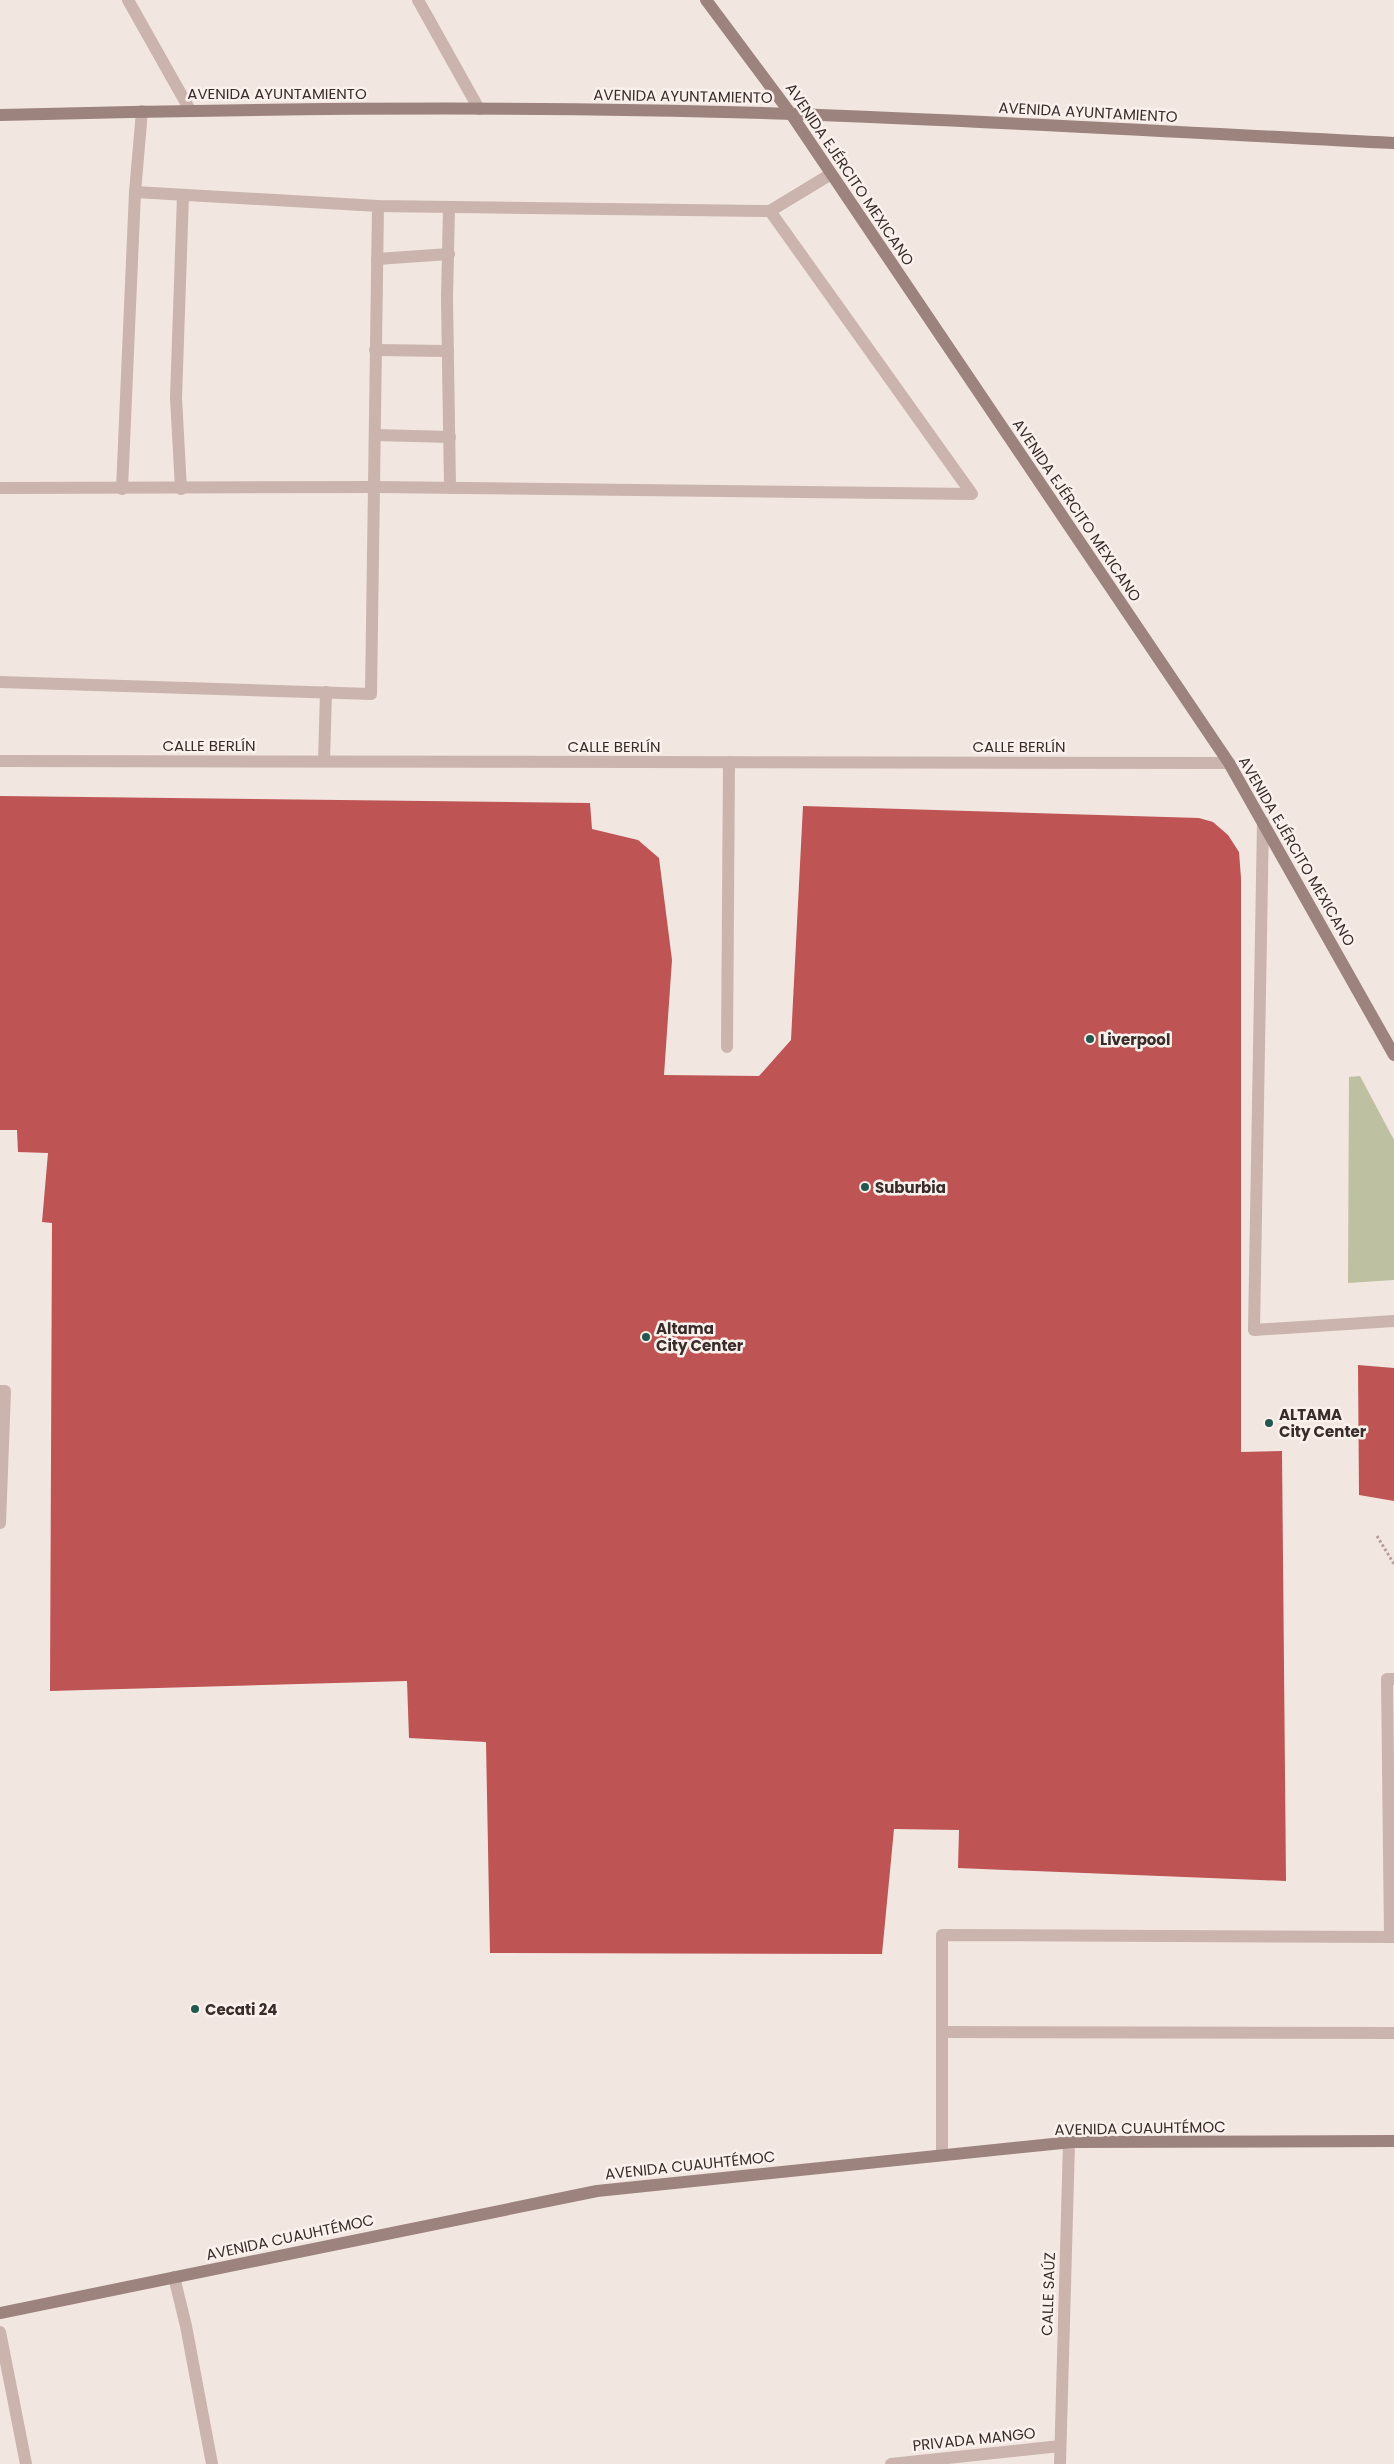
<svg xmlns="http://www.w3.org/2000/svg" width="1394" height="2464" viewBox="0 0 1394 2464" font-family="Poppins,sans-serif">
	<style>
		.green { fill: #bdc0a1 }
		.building { fill: #be5453 }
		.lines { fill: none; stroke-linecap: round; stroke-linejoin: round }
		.path { stroke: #b69d97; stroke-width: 3; stroke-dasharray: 2.5 2.5; stroke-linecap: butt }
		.lane { stroke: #cab4ad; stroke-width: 12 }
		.street { stroke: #cab4ad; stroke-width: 12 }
		.secondary { stroke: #9d837e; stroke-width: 12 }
		.poi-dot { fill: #23584f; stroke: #faf1ed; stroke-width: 2 }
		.labels { text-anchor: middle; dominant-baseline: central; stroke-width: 5; stroke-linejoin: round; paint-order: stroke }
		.street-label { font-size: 15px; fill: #392c2b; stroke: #faf1ed }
		.poi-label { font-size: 15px; font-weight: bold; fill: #392c2b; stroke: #faf1ed; text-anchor: start }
	</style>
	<rect width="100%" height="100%" fill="#f2e6e1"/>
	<!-- green -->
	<path class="green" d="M1360,1076l34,64v140l-46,3 1,-206z"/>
	<!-- building -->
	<g class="building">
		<path d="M0,796l590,7 2,26 46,11 21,18 13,102 -8,115 95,1 32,-36 12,-234 396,12 14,4 15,13 11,17 2,26v574l41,-1 4,430 -328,-13 1,-38 -65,-1 -12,125 -392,-1 -4,-211 -77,-4 -2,-57 -357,10 2,-468 -10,-1 6,-69 -30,-1 -1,-22h-17z"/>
		<path d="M1358,1365l36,3v133l-35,-6z"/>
	</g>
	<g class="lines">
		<!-- path -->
		<path class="path" d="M1377,1536l17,28"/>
		<!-- lane -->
		<g class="lane">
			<path d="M449,207l-2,92 3,189"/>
			<path d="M770,211l61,-37"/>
			<path d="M377,259l72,-5"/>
			<path d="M375,350l73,1"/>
			<path d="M375,435l75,2"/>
			<path d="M0,488l375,-1 597,7 -202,-283 -392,-5 -243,-14"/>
			<path d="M122,489l13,-297 7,-81"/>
			<path d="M181,489l-5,-91 7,-203"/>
			<path d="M0,682l371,12 7,-488"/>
			<path d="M324,761l2,-69"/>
			<path d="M1263,822l-9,508 140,-9"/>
			<path d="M727,1047l2,-285"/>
			<path d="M0,1391h5l-5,132"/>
			<path d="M1390,1937l-3,-258h7"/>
			<path d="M943,2032l451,1"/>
			<path d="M942,2155v-220l452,2"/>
		</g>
		<!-- street -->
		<g class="street">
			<path d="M128,0l62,110"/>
			<path d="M418,0l61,109"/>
			<path d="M0,761l1229,2"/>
			<path d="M174,2277l12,49 26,138"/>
			<path d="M0,2332l26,132"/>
			<path d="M891,2464l169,-18"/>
			<path d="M1060,2464l9,-321"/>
		</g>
		<!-- secondary -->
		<g class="secondary">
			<path d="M706,0l85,114 438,649 165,292"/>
			<path d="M0,115c264,-7 528,-10 792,-1 201,7 401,19 602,29"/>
			<path d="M0,2313l597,-122 475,-49 322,-1"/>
		</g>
	</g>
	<!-- markers -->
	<g class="poi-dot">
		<circle cx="1090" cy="1039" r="5"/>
		<circle cx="865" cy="1187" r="5"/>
		<circle cx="646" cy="1337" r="5"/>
		<circle cx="1269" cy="1423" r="5"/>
		<circle cx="195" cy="2009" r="5"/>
	</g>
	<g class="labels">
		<!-- street labels -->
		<g class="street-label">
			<text x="277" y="93">AVENIDA AYUNTAMIENTO</text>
			<text transform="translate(683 96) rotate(1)">AVENIDA AYUNTAMIENTO</text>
			<text transform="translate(1088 112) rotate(3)">AVENIDA AYUNTAMIENTO</text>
			<text transform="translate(850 174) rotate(56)">AVENIDA EJÉRCITO MEXICANO</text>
			<text transform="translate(1077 510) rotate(56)">AVENIDA EJÉRCITO MEXICANO</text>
			<text x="209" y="745">CALLE BERLÍN</text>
			<text x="614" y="746">CALLE BERLÍN</text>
			<text x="1019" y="746">CALLE BERLÍN</text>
			<text transform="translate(1297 851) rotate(60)">AVENIDA EJÉRCITO MEXICANO</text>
			<text transform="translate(1140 2128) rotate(-1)">AVENIDA CUAUHTÉMOC</text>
			<text transform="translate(690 2165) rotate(-6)">AVENIDA CUAUHTÉMOC</text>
			<text transform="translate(290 2237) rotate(-12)">AVENIDA CUAUHTÉMOC</text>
			<text transform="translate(1048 2294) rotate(-88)">CALLE SAÚZ</text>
			<text transform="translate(974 2439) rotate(-6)">PRIVADA MANGO</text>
		</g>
		<!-- poi labels -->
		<g class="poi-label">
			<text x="1100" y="1039">Liverpool</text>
			<text x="875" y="1187">Suburbia</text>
			<text x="656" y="1328">Altama<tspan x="656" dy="17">City Center</tspan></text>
			<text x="1279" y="1414">ALTAMA<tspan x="1279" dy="17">City Center</tspan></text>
			<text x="205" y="2009">Cecati 24</text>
		</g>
	</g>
</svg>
